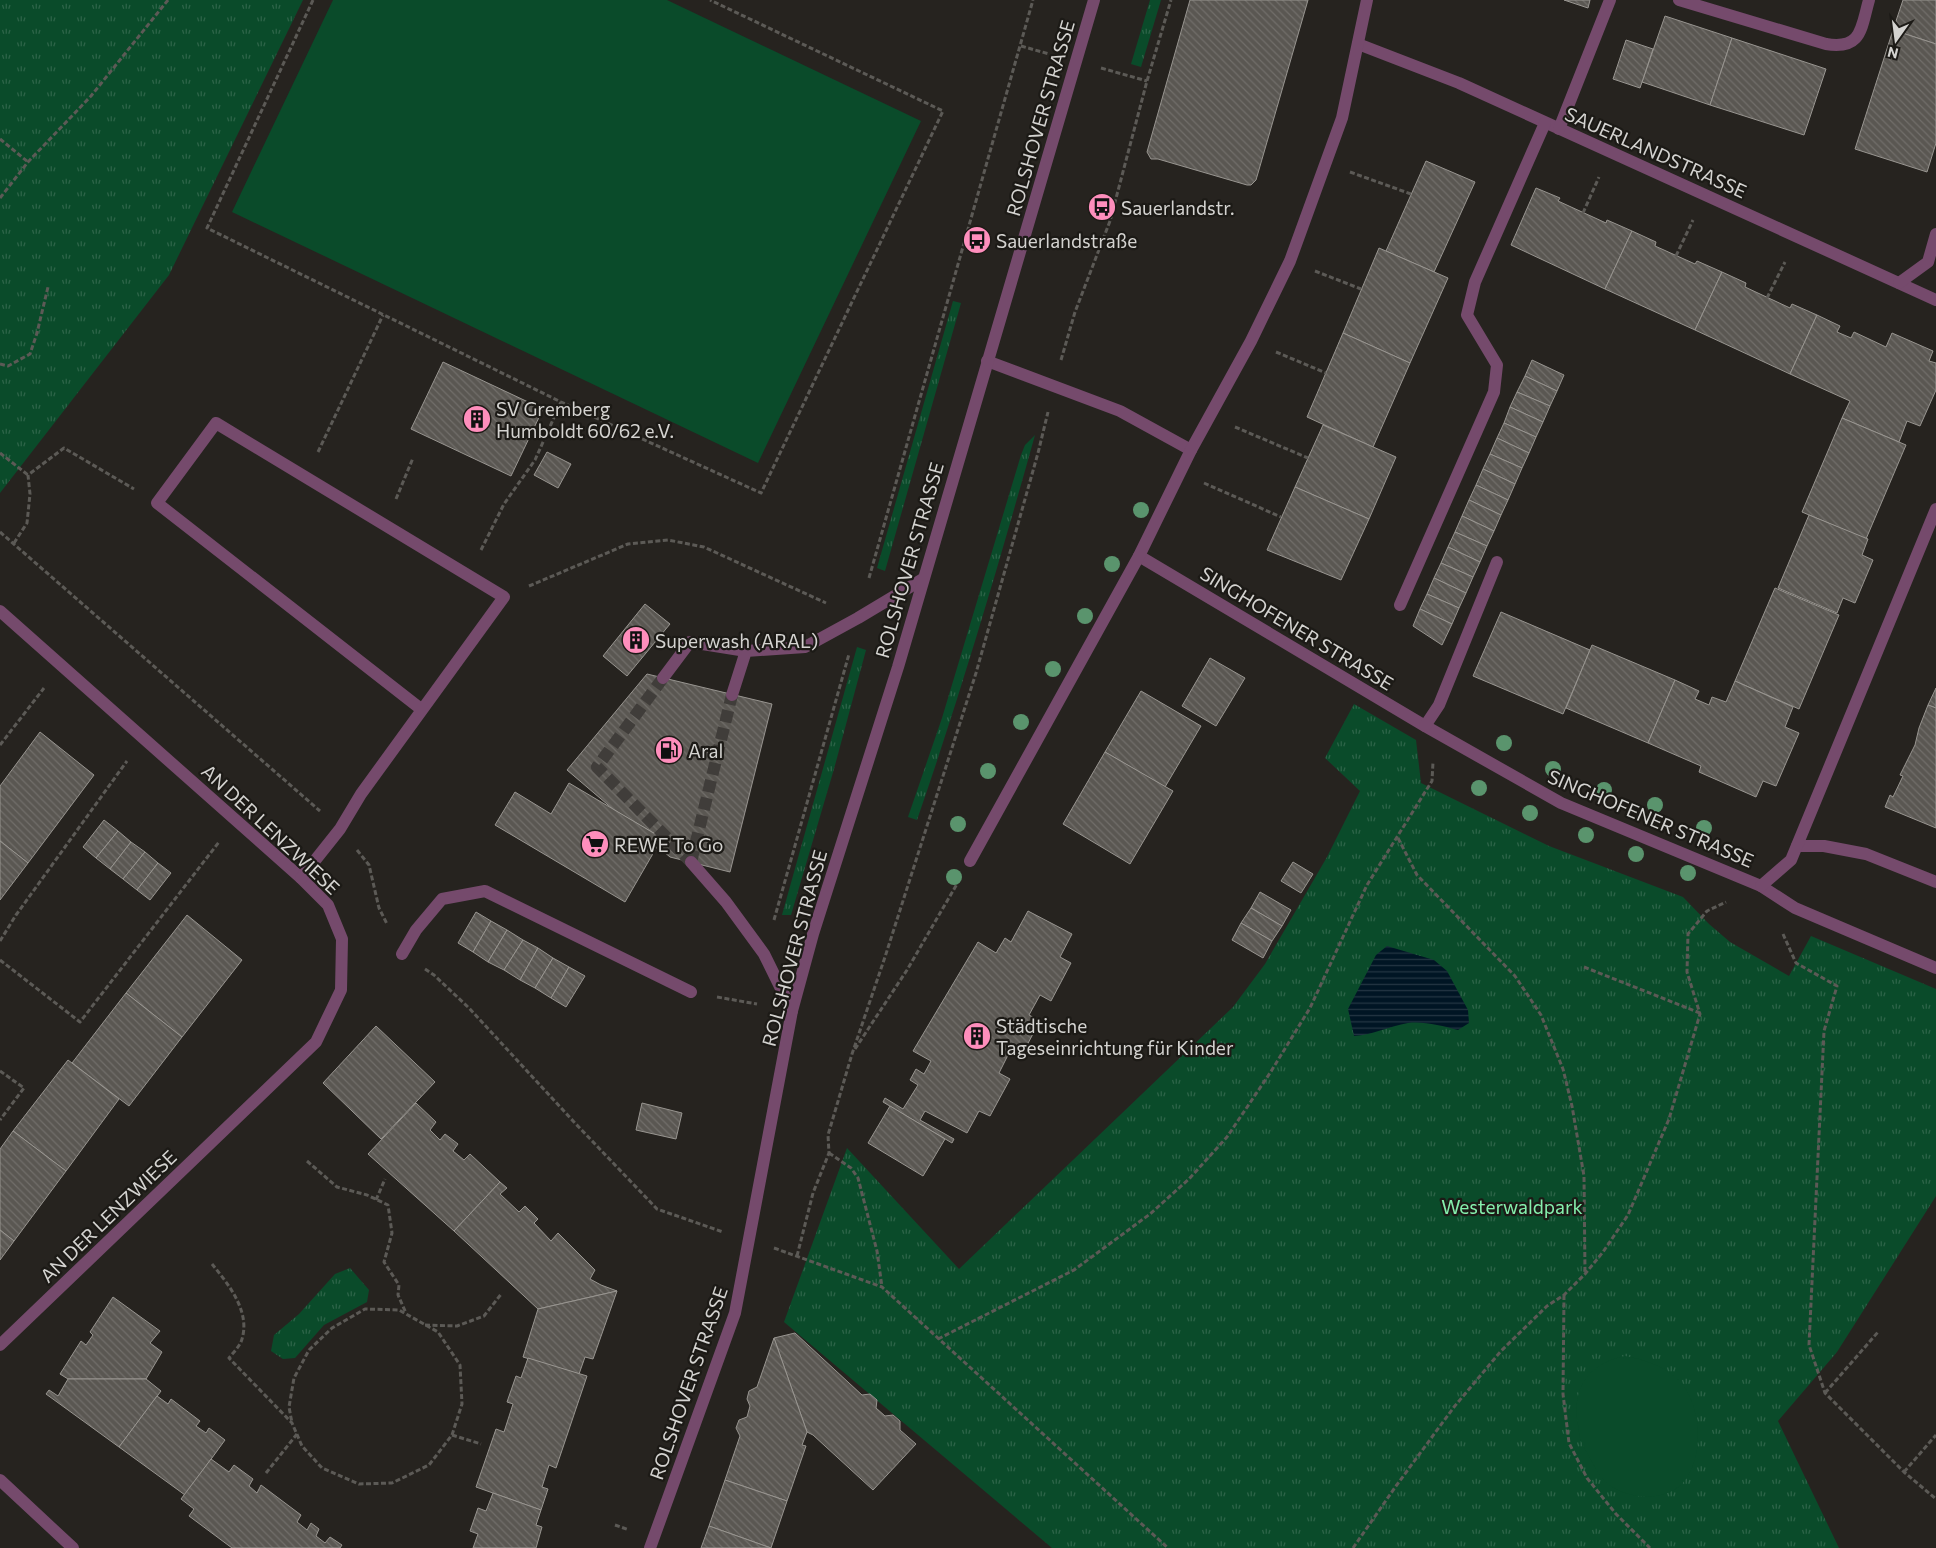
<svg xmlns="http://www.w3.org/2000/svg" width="1936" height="1548" viewBox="0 0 1936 1548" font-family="Commissioner,sans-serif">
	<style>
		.grass { fill: url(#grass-tufts) }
		.pitch { fill: #0a4b2a }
		.water { fill: url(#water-rules) }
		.building { fill: url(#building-back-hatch); stroke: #989590 }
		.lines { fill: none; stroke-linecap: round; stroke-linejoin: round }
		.minor-tunnel { stroke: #403d3a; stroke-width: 12; stroke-dasharray: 12 6; stroke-linecap: butt }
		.path { stroke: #5c5a56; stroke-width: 3; stroke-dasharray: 5 2.5; stroke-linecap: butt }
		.minor { stroke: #754a6c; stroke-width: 12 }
		.tree { fill: #5a946d }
		.labels { text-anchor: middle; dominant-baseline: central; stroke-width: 4.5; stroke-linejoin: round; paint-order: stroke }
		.street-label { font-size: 19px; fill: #d4d3d0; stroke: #1c1a16 }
		.poi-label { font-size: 19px; fill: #d4d3d0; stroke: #1c1a16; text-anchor: start }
		.park-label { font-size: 19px; fill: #85f0ad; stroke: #1c1a16 }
	</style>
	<defs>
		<pattern id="grass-tufts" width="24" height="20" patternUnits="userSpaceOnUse" patternTransform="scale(1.25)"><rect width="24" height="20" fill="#0a4b2a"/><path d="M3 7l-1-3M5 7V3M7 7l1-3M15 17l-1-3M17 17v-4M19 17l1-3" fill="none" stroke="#2d6448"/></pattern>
		<pattern id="water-rules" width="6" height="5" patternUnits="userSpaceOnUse" patternTransform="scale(1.25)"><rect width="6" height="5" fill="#001524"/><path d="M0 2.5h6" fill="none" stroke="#243643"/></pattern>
		<pattern id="building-back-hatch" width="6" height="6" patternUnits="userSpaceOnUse" patternTransform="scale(1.25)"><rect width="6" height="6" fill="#5a5752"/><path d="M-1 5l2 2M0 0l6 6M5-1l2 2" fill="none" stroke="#716e6a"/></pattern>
	</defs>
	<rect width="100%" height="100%" fill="#26231f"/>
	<!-- grass -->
	<g class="grass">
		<path d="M0,0h303l-134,275 -169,218z"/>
		<path d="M1150,0h11l-20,67 -10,-3z"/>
		<path d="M953,301l8,2 -76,268 -8,-3z"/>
		<path d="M1035,435c-36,129 -74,258 -118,385l-9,-3 34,-99 79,-263 4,-10z"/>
		<path d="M857,647l9,3 -32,119 -43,146h-9z"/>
		<path d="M1354,704l62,36 5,43 128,63 134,51 26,27 21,18 59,34 22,-40 125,53v207l-99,156 -59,69 61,127h-787l-268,-226 63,-174 112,121 274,-262 32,-43 62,-107 33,-66 -35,-33z"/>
		<path d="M350,1268l19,22 -2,12 -43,23 -29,33 -12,1 -12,-8 3,-16 25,-21 36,-40z"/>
	</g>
	<!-- pitch -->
	<g class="pitch">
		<path d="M333,0h334l254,121 -163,342 -526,-251z"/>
		<path d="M1625,1356c41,8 66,23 72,66 2,19 1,35 -8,52 -7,13 -19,20 -33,22 -17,2 -37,-2 -50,-14 -7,-6 -11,-15 -15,-22 -3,-6 -7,-11 -9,-17 -3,-5 -3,-12 -4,-18 -7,-37 11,-62 47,-69z"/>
	</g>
	<!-- water -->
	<path class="water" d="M1387,946l47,14 13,11 21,39 1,13 -11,7c-16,-4 -34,-9 -50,-7 -19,3 -35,12 -54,13l-6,-27 28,-54z"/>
	<!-- building -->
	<g class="building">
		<path d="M1190,0h118l-52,180 -5,5h-4l-89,-26h-7l-4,-7z"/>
		<path d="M1564,0h26l-2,8z"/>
		<path d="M1903,0h33v44l-43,-14z"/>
		<path d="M1665,16l67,22 -22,67 -68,-23z"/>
		<path d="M1893,30l43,14v99l-9,29 -72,-23z"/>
		<path d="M1732,38l94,31 -22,66 -94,-30z"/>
		<path d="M1626,40l27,9 -13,39 -27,-9z"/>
		<path d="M1426,161l49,21 -41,90 -48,-21z"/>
		<path d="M1536,188l24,10 -2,3 48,22 1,-3 25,11 -27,58 -94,-44z"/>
		<path d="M1632,231l24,11 -1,4 40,18 2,-3 25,11 -27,58 -90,-41z"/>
		<path d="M1379,248l69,30 -38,85 -67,-30z"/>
		<path d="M1722,272l24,11 -1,4 45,21 2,-4 25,11 -27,59 -95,-44z"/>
		<path d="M1817,315l23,11 -3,6 14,6 3,-6 32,15 6,-14 41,18 -4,10 7,2v27l-16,36 -13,-5 -8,21 -57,-24 8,-17 -60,-27z"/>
		<path d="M1343,333l67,30 -37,84 -66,-30z"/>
		<path d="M1532,360l32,15 -7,16 -32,-15z"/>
		<path d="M443,362l100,47 -32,67 -100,-47z"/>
		<path d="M1525,376l32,15 -7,15 -33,-14z"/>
		<path d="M1517,392l33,14 -7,16 -33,-15z"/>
		<path d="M1510,407l33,15 -7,15 -32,-14z"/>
		<path d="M1842,418l64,27 -40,94 -64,-27z"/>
		<path d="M1504,423l32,14 -7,16 -32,-15z"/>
		<path d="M1323,425l73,32 -27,62 -74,-32z"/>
		<path d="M1497,438l32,15 -7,15 -32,-14z"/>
		<path d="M547,452l24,12 -13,24 -24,-13z"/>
		<path d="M1490,454l32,14 -7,16 -32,-15z"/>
		<path d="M1483,469l32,15 -7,16 -32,-15z"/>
		<path d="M1476,485l32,15 -7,15 -32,-15z"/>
		<path d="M1295,487l74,32 -28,61 -74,-30z"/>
		<path d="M1469,500l32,15 -7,16 -32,-15z"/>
		<path d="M1809,515l59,24 -6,16 11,5 -18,43 -12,-5 -6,15 -59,-25z"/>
		<path d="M1462,516l32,15 -7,15 -32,-14z"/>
		<path d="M1455,532l32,14 -7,16 -32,-15z"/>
		<path d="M1448,547l32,15 -7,15 -32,-14z"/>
		<path d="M1441,563l32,14 -7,16 -32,-15z"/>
		<path d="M1434,578l32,15 -7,15 -32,-14z"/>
		<path d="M1775,588l64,27 -40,94 -64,-28z"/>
		<path d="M1427,594l32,14 -7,16 -32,-15z"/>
		<path d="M645,604l25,20 -43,52 -24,-20z"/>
		<path d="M1420,609l32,15 -10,21 -29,-19z"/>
		<path d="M1501,612l89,38 -27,64 -90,-38z"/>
		<path d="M1592,645l83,35 -27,63 -82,-35z"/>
		<path d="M1210,658l35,20 -29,48 -34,-20z"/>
		<path d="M647,674l125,30 -42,168 -60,-15 -13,-11 5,-8 -48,-28 -47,-40z"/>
		<path d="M1675,680l24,11 -4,8 14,6 3,-8 14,5 9,-21 58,26 -8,20 14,6 -23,53 -13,-5 -7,16 -57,-25 2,-6 -53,-23z"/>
		<path d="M1936,688v20l-8,-3z"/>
		<path d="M1141,691l60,35 -36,61 -60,-35z"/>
		<path d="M1928,705l8,3v120l-51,-21 5,-12 3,2 10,-21 -3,-1 15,-30 4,-17z"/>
		<path d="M40,732l54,43 -66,88 -28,-22v-55z"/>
		<path d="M1105,752l68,39 -43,73 -67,-40z"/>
		<path d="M569,783l93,55 -37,64 -130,-77 20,-33 36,22z"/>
		<path d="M104,820l14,11 -22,27 -13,-11z"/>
		<path d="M118,831l13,11 -21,27 -14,-11z"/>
		<path d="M0,841l28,22 -28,37z"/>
		<path d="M131,842l14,10 -22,27 -13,-10z"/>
		<path d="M145,852l13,11 -21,27 -14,-11z"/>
		<path d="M1293,862l20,12 -12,19 -20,-12z"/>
		<path d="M158,863l13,10 -21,27 -13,-10z"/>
		<path d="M1260,892l31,18 -9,16 -31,-18z"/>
		<path d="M1251,908l31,18 -10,15 -31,-18z"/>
		<path d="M1028,911l44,23 -12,23 11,6 -20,38 -11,-6 -11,20 11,6 -20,37 -11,-5 -10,20 11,6 -20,37 -11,-5 -12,22 -42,-22 -5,9 34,19 -2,4 -69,-41 2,-4 18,11 15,-24 -8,-5 6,-11 8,5 7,-13 -18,-10 65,-109 18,11 9,-15 6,4z"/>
		<path d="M476,912l15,9 -18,31 -15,-9z"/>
		<path d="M187,915l55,45 -60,77 -56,-44z"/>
		<path d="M491,921l16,9 -19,32 -15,-10z"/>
		<path d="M1241,923l31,18 -9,17 -31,-18z"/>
		<path d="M507,930l16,10 -19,30 -16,-8z"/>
		<path d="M523,940l15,8 -18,32 -16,-10z"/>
		<path d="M538,948l15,10 -18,30 -15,-8z"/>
		<path d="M553,958l16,9 -18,31 -16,-10z"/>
		<path d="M569,967l16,9 -19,31 -15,-9z"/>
		<path d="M126,993l56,44 -53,69 -57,-43z"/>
		<path d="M376,1026l59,56 -54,57 -58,-56z"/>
		<path d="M68,1060l51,39 -53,72 -53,-40z"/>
		<path d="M416,1103l20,19 -6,8 10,10 5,-6 13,10 -5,7 11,9 6,-6 30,28 -46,49 -86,-77z"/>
		<path d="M642,1103l40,10 -6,26 -40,-9z"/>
		<path d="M890,1106l55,33 -22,37 -55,-33z"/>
		<path d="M13,1131l53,40 -52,70 -14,-11v-81z"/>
		<path d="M500,1182l7,6 -7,6 19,18 6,-6 13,13 -4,4 17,18 7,-8 37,37 -5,9 11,6 16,6 -79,18 -84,-78z"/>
		<path d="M0,1230l14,11 -14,19z"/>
		<path d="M617,1291l-24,68 -8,-2 -6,17 -56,-17 15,-48z"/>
		<path d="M113,1297l47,34 -10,12 12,9 -16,27h-78l-8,-5 21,-33 5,4 7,-10 -3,-3z"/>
		<path d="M795,1333l67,62 8,-1 7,6 -1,8 9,8 8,-1 7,6v9l16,14 -43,46 -60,-55 -6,-3 -33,-94z"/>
		<path d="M774,1338l33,94 -5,13 4,1 -19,55 -62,-21 15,-44 -4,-8 3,-8 8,-3 3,-11 -3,-7 2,-8 8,-4z"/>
		<path d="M528,1358l59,18 -31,92 -7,-3 -7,22 6,2 -7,21 -65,-23 20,-58 8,3 9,-28 -6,-2 9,-26 5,2z"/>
		<path d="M68,1379h78l15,12 -42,56 -73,-53 3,-4 9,6z"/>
		<path d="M157,1396l11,8 3,-5 29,22 -4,5 10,7 3,-5 16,12 -40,55 -66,-48z"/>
		<path d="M211,1459l18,13 5,-7 19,14 -4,7 8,7 4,-8 40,30 -4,7 10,8 4,-7 8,6 -3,7 9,7 5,-6 12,8 -2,3h-108l-43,-32 5,-7 -13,-10z"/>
		<path d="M725,1480l62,21 -16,47 -62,-22z"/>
		<path d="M493,1493l48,17 -5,15 6,2 -6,21h-63l5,-14 -8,-3 8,-23 8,3z"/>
		<path d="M709,1526l62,22h-70z"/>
	</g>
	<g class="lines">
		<!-- minor-tunnel -->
		<g class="minor-tunnel">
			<path d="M663,678l-66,89 94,95"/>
			<path d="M691,862l41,-167"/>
		</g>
		<!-- path -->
		<g class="path">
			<path d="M313,0l-106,228 354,174 200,91 182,-382 -233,-111"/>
			<path d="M1021,46l28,8"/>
			<path d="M1101,68l46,13"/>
			<path d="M0,139l28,23"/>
			<path d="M1350,172l61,22"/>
			<path d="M0,198l28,-36 63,-66 77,-96"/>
			<path d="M1583,213l16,-36"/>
			<path d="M1676,256l17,-36"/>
			<path d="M1315,271l46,18"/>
			<path d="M1767,298l18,-36"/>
			<path d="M1276,352l50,21"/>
			<path d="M1061,360l14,-48 35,-91 37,-140 24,-81"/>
			<path d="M0,364l8,2 22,-12 7,-21 11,-46"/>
			<path d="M1235,427l73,31"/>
			<path d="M318,452l65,-137"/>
			<path d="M0,453l28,22"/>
			<path d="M1204,483l77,34"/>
			<path d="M396,499l17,-41"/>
			<path d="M0,532l320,279"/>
			<path d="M14,543l13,-20 3,-29 -2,-19 36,-27 70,41"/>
			<path d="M481,550l23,-46 31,-44 26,-58"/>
			<path d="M869,578l164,-578"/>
			<path d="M529,586l99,-42 40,-4 36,7 122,56"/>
			<path d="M0,745l44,-57"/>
			<path d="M1398,838l19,37 98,101 26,39 22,54 9,37 12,70 1,97"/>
			<path d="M357,850l12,15 10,43 8,16"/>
			<path d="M774,920l75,-266"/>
			<path d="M1783,934l13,29 41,23 -13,45 -15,314 16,48 79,79 32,27"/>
			<path d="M0,941l16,-26 111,-154"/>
			<path d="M0,960l80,62 139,-180"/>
			<path d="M1584,967l116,46"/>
			<path d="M425,969l9,6 35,33 105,114 83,87 66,23"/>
			<path d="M717,997l40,7"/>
			<path d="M855,1049l52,-79 50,-86"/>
			<path d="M0,1071l24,17 -24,32"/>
			<path d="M829,1153l22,15 7,10 19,73 5,36"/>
			<path d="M307,1161l30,26 30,8 21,10 4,28 -8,29 15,23 -1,10 8,18"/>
			<path d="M376,1200l9,-21"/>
			<path d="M774,1248l108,39 286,261"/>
			<path d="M797,1256l16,-63 16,-40 -1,-18 24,-81 33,-97 91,-284 62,-220 10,-41"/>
			<path d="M212,1264c17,21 40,49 29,78 -3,6 -8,11 -12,16l63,65 10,23 20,22 37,16 33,-1 37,-18 23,-30 10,-31 -2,-39 -22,-33 -39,-22 -34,-1 -33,19 -23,22 -15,28 -5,29 3,16"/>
			<path d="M1564,1295l-1,99 6,49 18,35 29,36 34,34"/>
			<path d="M425,1325l32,1 27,-10 18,-23"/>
			<path d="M938,1339l136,-69 76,-56 39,-35 38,-42 43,-64 40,-65 57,-123 65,-104 1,-19"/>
			<path d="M1825,1393l53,-61"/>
			<path d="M452,1435l29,9"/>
			<path d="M1904,1472l32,-37"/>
			<path d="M266,1473l31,-39"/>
			<path d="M615,1525l14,5"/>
			<path d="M1353,1548l43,-62 58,-79 47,-56 46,-45 17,-11 21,-21 18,-22 25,-37 41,-96 31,-105 -13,-42 1,-38 19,-23 19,-9"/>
		</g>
		<!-- minor -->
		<g class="minor">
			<path d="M1679,0l147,44c36,6 35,-16 43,-44"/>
			<path d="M1358,44l101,39 477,217"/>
			<path d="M1559,129l51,-129"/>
			<path d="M1899,283l29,-21 8,-28"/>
			<path d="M987,361l133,50 71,39"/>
			<path d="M1139,556l286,170 136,77 200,83 34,22 141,60"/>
			<path d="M1400,605l94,-213 3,-27 -30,-50 8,-33 70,-159"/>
			<path d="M0,611l301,267 27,27 14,34 -1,51 -25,52 -316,303"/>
			<path d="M663,678l27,-36 56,9"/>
			<path d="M732,695l14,-44 59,-4 53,-29 65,-39"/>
			<path d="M1425,726l14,-21 58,-143"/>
			<path d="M1797,846h27l42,8 70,28"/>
			<path d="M970,861l169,-305 52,-106 60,-109 39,-80 52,-143 25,-118"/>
			<path d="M691,862l35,40 38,52 28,57"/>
			<path d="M301,878l39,-49 21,-35 143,-197 -288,-174 -59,80 264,206"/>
			<path d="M1761,886l30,-26 145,-351"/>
			<path d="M402,954l14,-24 26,-31 43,-8 206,101"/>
			<path d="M0,1480l73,68"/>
			<path d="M650,1548l85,-235 57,-302 21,-77 85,-267 196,-667"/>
		</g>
	</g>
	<!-- trees -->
	<g class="tree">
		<circle cx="1141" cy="510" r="8"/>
		<circle cx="1112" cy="564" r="8"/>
		<circle cx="1085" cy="616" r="8"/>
		<circle cx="1053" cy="669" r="8"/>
		<circle cx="1021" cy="722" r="8"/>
		<circle cx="1504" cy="743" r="8"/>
		<circle cx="1553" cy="769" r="8"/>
		<circle cx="988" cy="771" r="8"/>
		<circle cx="1479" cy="788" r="8"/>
		<circle cx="1604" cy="790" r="8"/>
		<circle cx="1655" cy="805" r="8"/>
		<circle cx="1530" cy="813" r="8"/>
		<circle cx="958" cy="824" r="8"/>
		<circle cx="1704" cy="828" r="8"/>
		<circle cx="1586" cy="835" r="8"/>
		<circle cx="1636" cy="854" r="8"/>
		<circle cx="1688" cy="873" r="8"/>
		<circle cx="954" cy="877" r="8"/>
	</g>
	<!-- icons -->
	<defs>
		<symbol id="bus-disc" viewBox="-11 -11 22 22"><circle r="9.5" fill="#fe8ebc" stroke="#1c1a16"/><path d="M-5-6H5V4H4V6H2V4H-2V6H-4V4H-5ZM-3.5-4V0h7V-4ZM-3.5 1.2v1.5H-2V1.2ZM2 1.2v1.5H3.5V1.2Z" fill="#111"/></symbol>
		<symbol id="building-disc" viewBox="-11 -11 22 22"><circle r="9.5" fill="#fe8ebc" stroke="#1c1a16"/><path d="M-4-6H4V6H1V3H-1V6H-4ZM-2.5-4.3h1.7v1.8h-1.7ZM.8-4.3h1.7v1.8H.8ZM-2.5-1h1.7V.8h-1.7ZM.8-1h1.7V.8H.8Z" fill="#111"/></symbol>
		<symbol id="fuel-disc" viewBox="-11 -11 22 22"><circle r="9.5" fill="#fe8ebc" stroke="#1c1a16"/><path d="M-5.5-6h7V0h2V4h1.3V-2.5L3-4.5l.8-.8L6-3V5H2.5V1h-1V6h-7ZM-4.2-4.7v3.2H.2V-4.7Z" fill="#111"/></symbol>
		<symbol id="supermarket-disc" viewBox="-11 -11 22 22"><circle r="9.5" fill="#fe8ebc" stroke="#1c1a16"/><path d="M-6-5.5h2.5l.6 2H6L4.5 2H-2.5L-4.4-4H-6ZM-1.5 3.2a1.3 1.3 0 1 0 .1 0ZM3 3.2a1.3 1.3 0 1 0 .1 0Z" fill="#111"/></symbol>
	</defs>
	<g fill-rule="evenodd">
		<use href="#bus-disc" x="1086" y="191" width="32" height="32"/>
		<use href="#bus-disc" x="961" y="224" width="32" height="32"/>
		<use href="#building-disc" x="461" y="403" width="32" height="32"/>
		<use href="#building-disc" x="620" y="624" width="32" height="32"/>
		<use href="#fuel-disc" x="653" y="734" width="32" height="32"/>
		<use href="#supermarket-disc" x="579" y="828" width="32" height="32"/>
		<use href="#building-disc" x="961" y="1020" width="32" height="32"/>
	</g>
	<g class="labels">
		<!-- street labels -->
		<g class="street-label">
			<text transform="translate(1040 118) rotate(-74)">ROLSHOVER STRASSE</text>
			<text transform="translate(1656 152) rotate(24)">SAUERLANDSTRASSE</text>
			<text transform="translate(909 560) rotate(-74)">ROLSHOVER STRASSE</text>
			<text transform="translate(1297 628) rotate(31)">SINGHOFENER STRASSE</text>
			<text transform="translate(1651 818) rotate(23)">SINGHOFENER STRASSE</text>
			<text transform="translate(271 829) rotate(43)">AN DER LENZWIESE</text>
			<text transform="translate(794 948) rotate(-75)">ROLSHOVER STRASSE</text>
			<text transform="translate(108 1216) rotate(-44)">AN DER LENZWIESE</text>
			<text transform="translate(688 1383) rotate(-71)">ROLSHOVER STRASSE</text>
		</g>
		<!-- poi labels -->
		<g class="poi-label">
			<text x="1121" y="207">Sauerlandstr.</text>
			<text x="996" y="240">Sauerlandstraße</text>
			<text x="496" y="408">SV Gremberg<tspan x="496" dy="22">Humboldt 60/62 e.V.</tspan></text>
			<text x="655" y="640">Superwash (ARAL)</text>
			<text x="688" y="750">Aral</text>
			<text x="614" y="844">REWE To Go</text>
			<text x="996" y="1025">Städtische<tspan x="996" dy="22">Tageseinrichtung für Kinder</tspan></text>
		</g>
		<!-- park labels -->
		<g class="park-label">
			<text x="1512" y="1206">Westerwaldpark</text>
		</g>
	</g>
	<!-- north arrow -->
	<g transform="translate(1896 40) rotate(194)" stroke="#1c1a16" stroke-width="4" paint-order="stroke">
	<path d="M0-4L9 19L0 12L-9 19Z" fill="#d4d3d0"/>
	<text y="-8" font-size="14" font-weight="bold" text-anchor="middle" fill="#d4d3d0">N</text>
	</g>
</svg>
